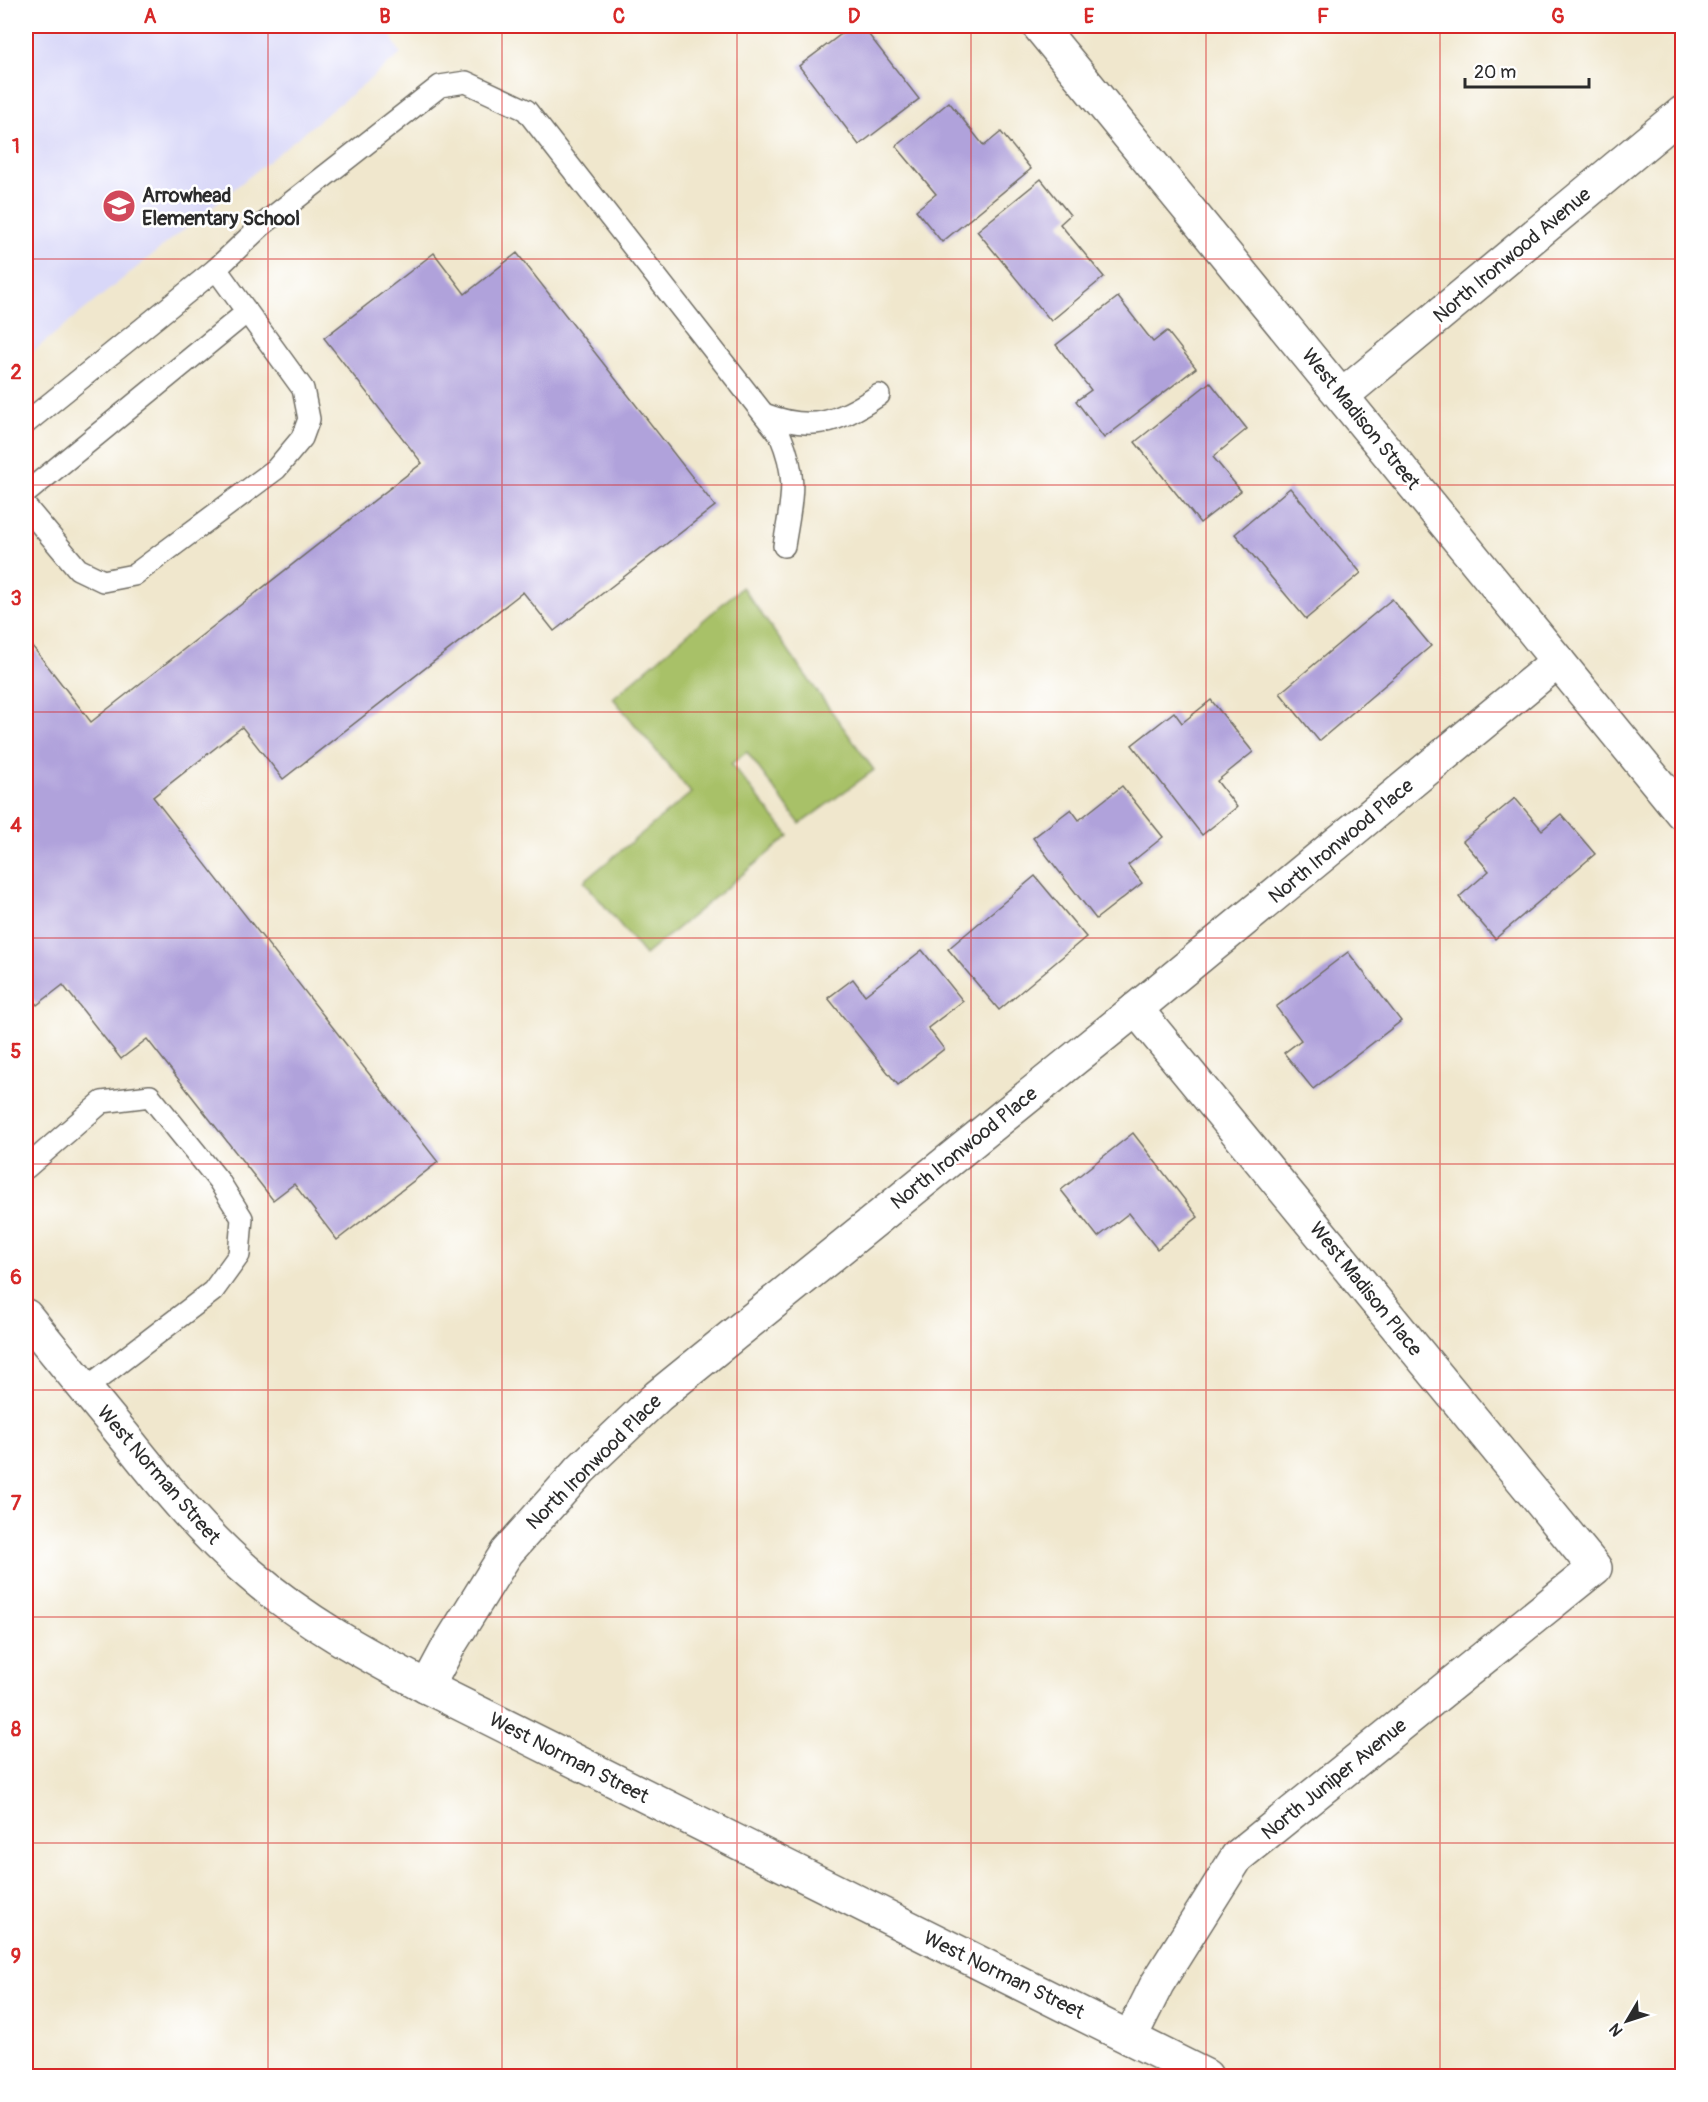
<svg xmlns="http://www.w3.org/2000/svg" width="1708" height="2102" viewBox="0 0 1708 2102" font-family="Pangolin,sans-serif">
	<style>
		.built { fill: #d8d7f8 }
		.green { fill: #a8c167; stroke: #6a7649; stroke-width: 1.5 }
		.building { fill: #b0a2db }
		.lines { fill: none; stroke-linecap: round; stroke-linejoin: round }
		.lane-casing { stroke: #706d64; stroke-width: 24 }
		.street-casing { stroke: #706d64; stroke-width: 36 }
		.lane { stroke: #fff; stroke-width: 21 }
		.street { stroke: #fff; stroke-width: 33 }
		.grid { fill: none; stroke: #d62828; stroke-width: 1.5; stroke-opacity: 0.55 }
		.labels { text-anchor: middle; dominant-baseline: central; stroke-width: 5; stroke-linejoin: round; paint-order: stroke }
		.poi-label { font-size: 20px; font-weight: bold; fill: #2b2b2b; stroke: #fff; text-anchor: start }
		.street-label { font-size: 20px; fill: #2b2b2b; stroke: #fff }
		.neatline { fill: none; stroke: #d62828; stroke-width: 2 }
		.grid-label { font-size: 20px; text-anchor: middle; font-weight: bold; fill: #d62828 }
	</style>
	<rect width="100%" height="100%" fill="#fff"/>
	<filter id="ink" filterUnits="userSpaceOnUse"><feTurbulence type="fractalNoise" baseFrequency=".0167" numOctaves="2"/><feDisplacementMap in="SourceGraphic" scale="12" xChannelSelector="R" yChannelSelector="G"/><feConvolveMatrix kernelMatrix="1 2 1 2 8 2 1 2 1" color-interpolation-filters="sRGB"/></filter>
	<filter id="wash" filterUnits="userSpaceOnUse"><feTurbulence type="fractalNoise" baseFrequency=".008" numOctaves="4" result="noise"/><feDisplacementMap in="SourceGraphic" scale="24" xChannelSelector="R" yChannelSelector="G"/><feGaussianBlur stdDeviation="1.35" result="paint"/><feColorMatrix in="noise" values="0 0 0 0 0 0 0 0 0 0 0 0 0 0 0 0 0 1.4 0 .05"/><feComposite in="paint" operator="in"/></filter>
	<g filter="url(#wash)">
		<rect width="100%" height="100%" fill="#f0e7cd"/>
		<!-- built -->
		<path class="built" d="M26,26h359l16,28 -375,303z"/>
		<!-- green -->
		<path class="green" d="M742,587l132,183 -74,54 -53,-72 -16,12 58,72 -144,119 -61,-74 107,-88 -78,-95z"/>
		<g id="blocks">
			<!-- building -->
			<g class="building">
				<path d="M852,26h10l57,73 -60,46 -60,-79z"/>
				<path d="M949,102l35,44 17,-14 30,37 -89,73 -26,-32 20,-16 -40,-48z"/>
				<path d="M1041,179l29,36 -10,9 44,53 -53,44 -74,-90z"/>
				<path d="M434,253l31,41 52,-41 198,253 -161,125 -31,-39 -240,187 -41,-52 -89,70 285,365 -101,78 -43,-56 -21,16 -126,-161 -26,20 -58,-74 -26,20 -11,-14v-353l65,84 331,-259 -98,-125z"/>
				<path d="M1118,297l35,45 14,-11 29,37 -92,70 -28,-37 15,-11 -35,-45z"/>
				<path d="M1210,382l37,47 -34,28 28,34 -41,32 -65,-81z"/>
				<path d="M1290,488l71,85 -55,46 -71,-85z"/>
				<path d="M1392,599l39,47 -112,95 -39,-48z"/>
				<path d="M1211,700l42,52 -36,29 20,26 -35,28 -70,-90 42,-33 8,11z"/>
				<path d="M1122,786l41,51 -35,28 14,18 -46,36 -63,-81 38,-29 8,11z"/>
				<path d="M1515,798l27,32 19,-16 34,40 -100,85 -36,-42 30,-26 -26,-30z"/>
				<path d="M1035,876l51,61 -87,73 -51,-61z"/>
				<path d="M922,950l41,51 -35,27 16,21 -46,36 -70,-87 25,-19 12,16z"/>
				<path d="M1348,952l53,69 -88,68 -29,-36 17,-13 -25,-33z"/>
				<path d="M1133,1133l65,84 -41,32 -28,-36 -31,24 -37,-47z"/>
			</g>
		</g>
	</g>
	<g filter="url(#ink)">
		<use href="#blocks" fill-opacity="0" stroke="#706d64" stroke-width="1.5"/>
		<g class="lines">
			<defs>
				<g id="lane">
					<path d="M764,414c48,18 74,9 115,-19"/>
					<path d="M26,423l190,-154"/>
					<path d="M26,493l221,-181"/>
					<path d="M26,507l52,62 25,12 31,-6 142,-106 26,-31 7,-19 -6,-30 -87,-120 45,-43 179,-140 26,-4 60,28 254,325c19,44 11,66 4,111"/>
					<path d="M26,1168l76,-66 48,-6 69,85 23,37 -3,37 -26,36 -128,98"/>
				</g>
				<g id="street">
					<path d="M1039,26l643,787"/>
					<path d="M1342,396l340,-283"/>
					<path d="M26,1316c32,40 65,80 98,120 39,49 78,97 126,138 54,47 115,80 177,113l779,389"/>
					<path d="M427,1687l23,-43 57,-92 74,-83 77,-73 478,-387 422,-348"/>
					<path d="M1130,2038l27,-54 80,-127 358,-289 -459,-559"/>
				</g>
			</defs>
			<!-- lane casing -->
			<use href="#lane" class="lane-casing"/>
			<!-- street casing -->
			<use href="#street" class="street-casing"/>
			<!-- lane -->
			<use href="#lane" class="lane"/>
			<!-- street -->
			<use href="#street" class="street"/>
		</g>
	</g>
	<!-- grid -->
	<path class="grid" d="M268,26v2050M502,26v2050M737,26v2050M971,26v2050M1206,26v2050M1440,26v2050M26,259h1656M26,485h1656M26,712h1656M26,938h1656M26,1164h1656M26,1390h1656M26,1617h1656M26,1843h1656"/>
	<!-- icons -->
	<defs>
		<symbol id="school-disc" viewBox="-11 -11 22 22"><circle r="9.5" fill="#d1495b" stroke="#fff"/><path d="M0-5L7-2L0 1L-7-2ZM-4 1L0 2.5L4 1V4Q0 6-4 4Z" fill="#fff"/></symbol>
	</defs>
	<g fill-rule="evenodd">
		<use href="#school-disc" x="100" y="187" width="38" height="38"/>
	</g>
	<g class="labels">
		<!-- poi labels -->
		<g class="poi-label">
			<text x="142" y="195">Arrowhead<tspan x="142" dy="23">Elementary School</tspan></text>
		</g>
		<!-- street labels -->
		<g class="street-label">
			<text transform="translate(1512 255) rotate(-40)">North Ironwood Avenue</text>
			<text transform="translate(1361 419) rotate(51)">West Madison Street</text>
			<text transform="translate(1341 841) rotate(-40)">North Ironwood Place</text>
			<text transform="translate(964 1148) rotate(-39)">North Ironwood Place</text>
			<text transform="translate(1366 1289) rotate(51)">West Madison Place</text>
			<text transform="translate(594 1462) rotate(-45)">North Ironwood Place</text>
			<text transform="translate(159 1475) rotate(49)">West Norman Street</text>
			<text transform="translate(569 1758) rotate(27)">West Norman Street</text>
			<text transform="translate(1334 1779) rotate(-39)">North Juniper Avenue</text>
			<text transform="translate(1004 1975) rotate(26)">West Norman Street</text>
		</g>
	</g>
	<!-- margin -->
	<rect width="1708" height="2102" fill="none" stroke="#fff" stroke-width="66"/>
	<!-- north arrow -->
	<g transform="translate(1627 2021) rotate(231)" stroke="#ffffff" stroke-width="4.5" paint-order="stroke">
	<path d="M0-4.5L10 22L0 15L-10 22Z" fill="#2b2b2b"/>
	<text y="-9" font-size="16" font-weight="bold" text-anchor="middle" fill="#2b2b2b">N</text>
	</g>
	<!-- scale -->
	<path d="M1465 78v9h124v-9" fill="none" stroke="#2b2b2b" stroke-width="3"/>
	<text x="1474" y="78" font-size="18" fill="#2b2b2b" stroke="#ffffff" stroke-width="4.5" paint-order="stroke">20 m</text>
	<rect x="33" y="33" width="1642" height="2036" class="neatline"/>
	<g class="grid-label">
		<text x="150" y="23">A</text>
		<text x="385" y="23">B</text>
		<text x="619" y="23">C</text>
		<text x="854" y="23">D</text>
		<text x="1089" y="23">E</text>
		<text x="1323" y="23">F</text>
		<text x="1558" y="23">G</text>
		<text x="16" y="153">1</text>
		<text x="16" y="379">2</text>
		<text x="16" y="605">3</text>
		<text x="16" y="832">4</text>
		<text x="16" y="1058">5</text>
		<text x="16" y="1284">6</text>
		<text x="16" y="1510">7</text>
		<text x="16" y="1736">8</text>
		<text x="16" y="1963">9</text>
	</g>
</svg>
